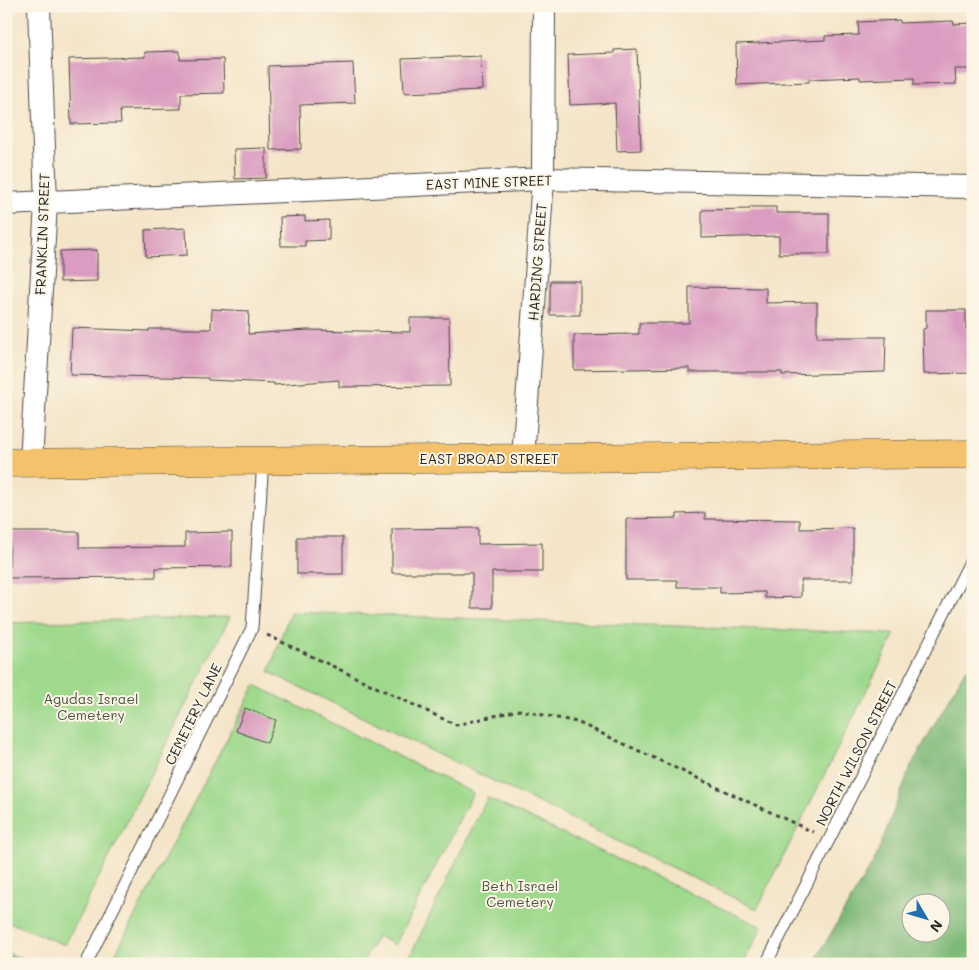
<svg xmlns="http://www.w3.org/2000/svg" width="979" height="970" viewBox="0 0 979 970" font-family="Mali,sans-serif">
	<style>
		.green { fill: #9fd98d; stroke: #65825c }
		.forest { fill: #7fb978; stroke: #557252; fill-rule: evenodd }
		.building { fill: #da9cc0 }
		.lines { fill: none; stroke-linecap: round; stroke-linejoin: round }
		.service-casing { stroke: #494743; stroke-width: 13 }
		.minor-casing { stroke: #494743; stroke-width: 24 }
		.trunk-casing { stroke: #494743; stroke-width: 29 }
		.path { stroke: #494743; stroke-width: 3; stroke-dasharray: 4 4; stroke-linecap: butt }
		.service { stroke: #fff; stroke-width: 11 }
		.minor { stroke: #fff; stroke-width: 22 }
		.trunk { stroke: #f4c26a; stroke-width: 28 }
		.labels { text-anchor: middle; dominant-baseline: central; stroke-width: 4; stroke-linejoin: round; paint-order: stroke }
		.street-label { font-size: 14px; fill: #2b2b2b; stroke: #fcf5e5 }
		.park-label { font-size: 14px; fill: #485644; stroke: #fcf5e5 }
	</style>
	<rect width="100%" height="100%" fill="#fcf5e5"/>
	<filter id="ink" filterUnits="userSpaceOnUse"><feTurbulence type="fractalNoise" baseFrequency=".02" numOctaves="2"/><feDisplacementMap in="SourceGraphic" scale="10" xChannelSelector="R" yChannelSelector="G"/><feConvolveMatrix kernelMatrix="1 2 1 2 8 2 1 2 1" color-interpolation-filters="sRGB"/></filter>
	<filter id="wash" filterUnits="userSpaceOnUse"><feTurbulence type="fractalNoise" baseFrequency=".0096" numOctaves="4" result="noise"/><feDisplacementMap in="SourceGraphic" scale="20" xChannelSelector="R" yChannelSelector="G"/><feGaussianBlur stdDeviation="1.12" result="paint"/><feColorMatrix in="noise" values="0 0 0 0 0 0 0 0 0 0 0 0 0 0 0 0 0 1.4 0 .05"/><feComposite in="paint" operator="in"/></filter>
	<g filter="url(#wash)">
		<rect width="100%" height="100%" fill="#f4e5c8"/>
		<!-- green -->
		<g class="green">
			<path d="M290,612l605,22 -138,275 -488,-237z"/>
			<path d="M230,617l-165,328 -59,-24v-298z"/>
			<path d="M255,685l218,108 -78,152 -18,-9 -15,28h-252z"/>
			<path d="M487,798l275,129 -19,37h-321l-13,-6z"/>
		</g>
		<!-- forest -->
		<g class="forest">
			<path d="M973,669v295h-160l63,-107 35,-91 54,-96zM912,902h30v30h-30z"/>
			<path d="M6,952l28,12h-28z"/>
		</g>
		<g id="blocks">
			<!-- building -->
			<g class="building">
				<path d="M900,20v3l53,-2 1,3 19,-1v46h-18l1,15 -42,1v-7l-54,2v-3l-51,2v3l-72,3 -1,-41 89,-4v-4l34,-1 -1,-13z"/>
				<path d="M637,49l4,101 -24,1 -2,-48 -45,2 -2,-50 46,-2v-3z"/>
				<path d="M180,51v9l43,-1 1,34 -43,1v15l-61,1 1,13 -50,1 -2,-65 76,-2v-5z"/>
				<path d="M481,56l1,34 -78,3 -2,-34z"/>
				<path d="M353,63l2,40 -55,2 1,44 -31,1 -2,-84z"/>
				<path d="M266,148v30l-31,1 -1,-30z"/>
				<path d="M750,207h26v6h53v41h-50v-18l-77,2v-28l48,-1z"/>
				<path d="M305,216v5l24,-1v20l-24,1v5h-24l-1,-29z"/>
				<path d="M186,228l1,27 -41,2 -1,-27z"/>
				<path d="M97,250v31l-37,1v-31z"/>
				<rect x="550" y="281" width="30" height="34"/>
				<path d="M689,287l77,1v15l51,-1v35h69l-1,35 -103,3v-3h-93v-4l-115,2v-35l65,-1v-11h50z"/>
				<path d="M212,309l37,2 -1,23 59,-4 103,2v-14h39l1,68 -111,1v-7l-65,5v-2l-66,-3v-2l-138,-3 2,-47 77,3v-2h62z"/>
				<path d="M926,310h40v19h7v44l-49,1 -1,-45 3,-1z"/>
				<path d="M705,513v6l95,1v9l53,-1v52h-52v17l-36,1v-6l-45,1v-6h-43v-7h-51v-61l51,-1v-4z"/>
				<path d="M478,528v16l64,-1v29h-50v36h-20v-35h-80v-44z"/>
				<path d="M10,532h69v16l106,-1v-14l47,-1v35l-76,1v9l-147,1z"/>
				<rect x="297" y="537" width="46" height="37"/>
				<path d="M245,708l31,12 -9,23 -31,-12z"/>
			</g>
		</g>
	</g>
	<g filter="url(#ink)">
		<use href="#blocks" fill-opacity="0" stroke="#494743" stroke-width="1"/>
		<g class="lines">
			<defs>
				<g id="service">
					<path d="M86,964l166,-336 11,-168"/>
					<path d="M766,964l207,-408"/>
				</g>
				<g id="minor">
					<path d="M6,204l537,-25 430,8"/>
					<path d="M523,458l20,-279 1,-173"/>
					<path d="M31,462l15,-258 -7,-198"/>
				</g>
				<path id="trunk" d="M6,463l967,-9"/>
			</defs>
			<!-- service casing -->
			<use href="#service" class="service-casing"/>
			<!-- minor casing -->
			<use href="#minor" class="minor-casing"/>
			<!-- trunk casing -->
			<use href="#trunk" class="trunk-casing"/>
			<!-- path -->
			<path class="path" d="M267,635l189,90 63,-15 58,12 236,110"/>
			<!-- service -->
			<use href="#service" class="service"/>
			<!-- minor -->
			<use href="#minor" class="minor"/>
			<!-- trunk -->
			<use href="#trunk" class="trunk"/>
		</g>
	</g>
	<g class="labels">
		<!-- street labels -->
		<g class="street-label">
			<text transform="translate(489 182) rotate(-2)">EAST MINE STREET</text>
			<text transform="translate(42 234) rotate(-88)">FRANKLIN STREET</text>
			<text transform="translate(537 262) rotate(-86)">HARDING STREET</text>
			<text x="489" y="458">EAST BROAD STREET</text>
			<text transform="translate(193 714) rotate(-64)">CEMETERY LANE</text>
			<text transform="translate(856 753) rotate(-63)">NORTH WILSON STREET</text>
		</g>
		<!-- park labels -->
		<g class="park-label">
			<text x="91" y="698">Agudas Israel<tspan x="91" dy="16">Cemetery</tspan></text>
			<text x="520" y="885">Beth Israel<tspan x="520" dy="16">Cemetery</tspan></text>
		</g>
	</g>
	<!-- margin -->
	<rect width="979" height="970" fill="none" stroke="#fcf5e5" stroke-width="25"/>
	<!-- north arrow -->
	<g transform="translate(926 918) rotate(128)"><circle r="24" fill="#fcf5e5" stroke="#a8a49b"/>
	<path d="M0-4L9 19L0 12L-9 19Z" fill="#1f6fb2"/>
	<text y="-8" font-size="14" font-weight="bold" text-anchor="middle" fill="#2b2b2b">N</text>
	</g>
</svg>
